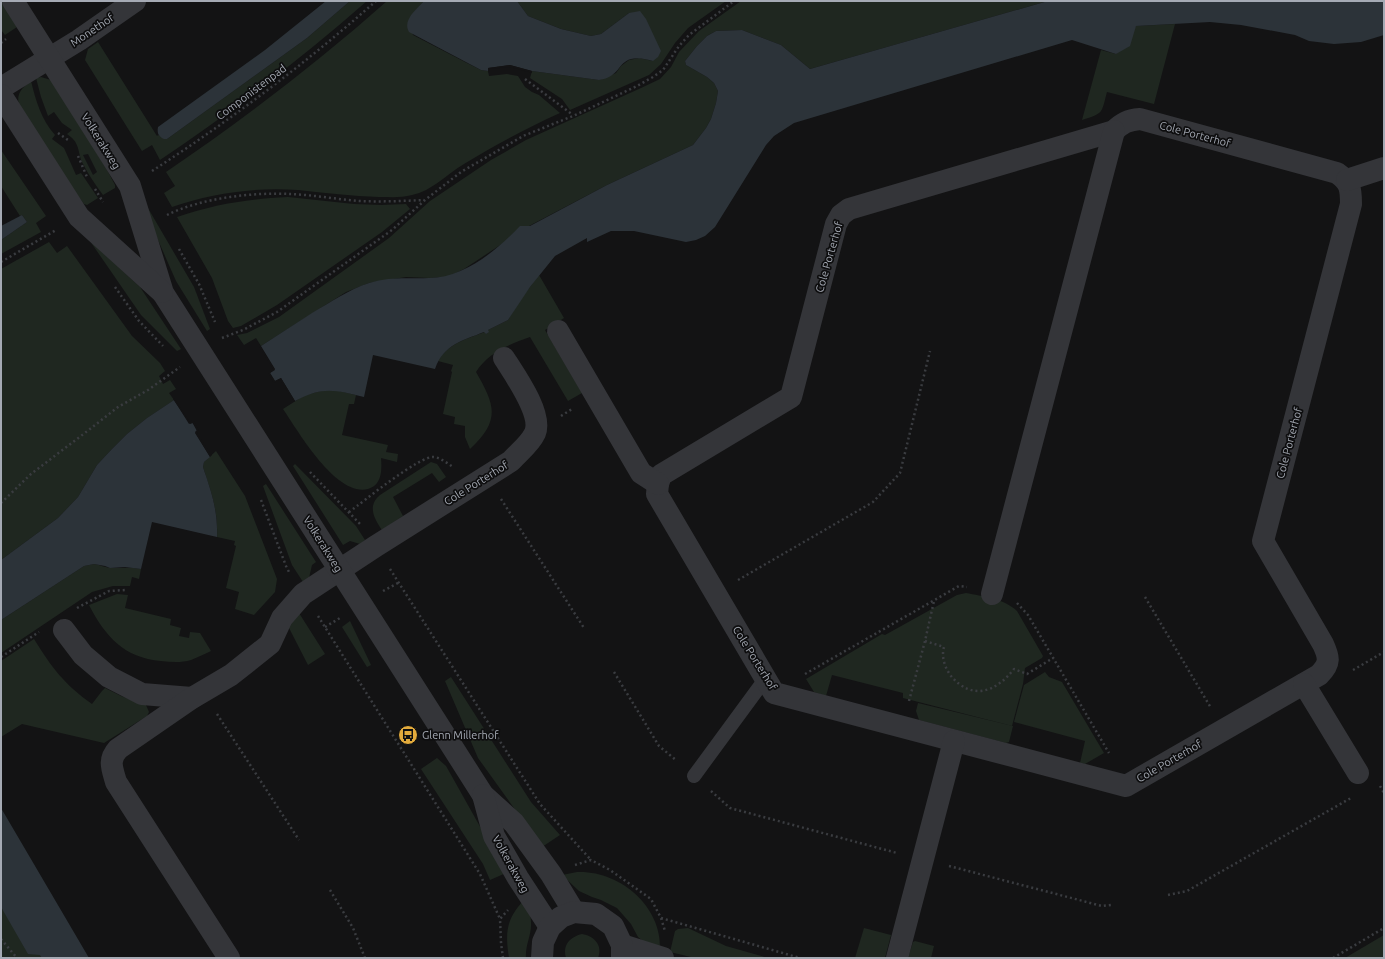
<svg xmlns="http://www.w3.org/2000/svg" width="1385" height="959" viewBox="0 0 1385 959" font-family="Ubuntu,sans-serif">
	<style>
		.green { fill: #1f2720; fill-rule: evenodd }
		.water { fill: #2c3339 }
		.pier { fill: #131314 }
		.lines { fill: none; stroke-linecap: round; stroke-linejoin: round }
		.path { stroke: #3a3c40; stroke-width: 2.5; stroke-dasharray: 2 3; stroke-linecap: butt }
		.service { stroke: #343539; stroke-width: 14 }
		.minor { stroke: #343539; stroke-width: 22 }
		.tertiary { stroke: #343539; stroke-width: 22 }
		.labels { text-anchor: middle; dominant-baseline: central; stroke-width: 3.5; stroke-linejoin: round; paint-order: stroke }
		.street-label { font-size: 11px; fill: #a5aab4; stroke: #0e0e0f }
		.poi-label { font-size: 11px; fill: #a5aab4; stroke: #0e0e0f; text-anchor: start }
	</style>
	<rect width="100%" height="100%" fill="#131314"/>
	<!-- green -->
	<g class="green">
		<path d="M1,1h2l14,26 -12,8 -4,-5z"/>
		<path d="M350,1h17c-65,57 -135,111 -207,159l-8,-15 -10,6 -57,-91 3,-11 10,-7 59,94 1,-1 9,4 140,-101z"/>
		<path d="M387,1h37l-15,18 4,16 52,27 16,8 7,1 1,5 18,-2 11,2 7,11 7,5 7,3 21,18c-33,15 -65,32 -96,51 -17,10 -32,27 -52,31 -10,3 -22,2 -33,2 -27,-1 -54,-4 -81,-7 -43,-3 -86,3 -126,17l-8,-14 11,-7 -9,-14c77,-52 151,-109 221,-171z"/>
		<path d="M517,1h209l-38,27 -13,15 -14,21 -12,11 -79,35 -8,-11 -32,-21 2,-7 67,9 17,-7 5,-7 8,-6 10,-2 14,3 -24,-48 -28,21 -10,2 -30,-7 -33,-13z"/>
		<path d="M741,1h307l-238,68 -29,-24 -39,-15 -26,1 -9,5 -10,10 -12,15 1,4 21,12 7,6 4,8 -2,12 -5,16 -5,9 -13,17 -86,40 -78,41 -65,43 -16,8 -18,1 -24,-1 -37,6 -23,9 -85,54 -5,-8 -12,7 -7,-10 10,-2 32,-16 110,-79 41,-37 61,-41 35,-20 115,-52 19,-9 11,-12 8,-15 20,-21z"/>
		<path d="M1175,24l-21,80 -47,-12c-6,22 -3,21 -25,28l19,-70 15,4 20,-28z"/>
		<path d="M41,77l10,3 55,88 9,17v3l-12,7c-8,-11 -15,-21 -21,-33 -5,-13 -2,-19 -15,-28l5,-4 -10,-7 -8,-11 -6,4 -7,-19 -5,-19zM88,154l9,18 -4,3 -10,-20z"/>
		<path d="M31,81c5,20 10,38 24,54l-3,4 12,9 12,27 5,-2 17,25 -11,7 -3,-1 -16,-22 -49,-77c-3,-12 3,-17 12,-24z"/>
		<path d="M1,150l45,66 -10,7 5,9 -40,22v-14l26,-18 -5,-7 -2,1 -19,-30z"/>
		<path d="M288,197l66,7 27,1 25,-1 4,5 -28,23 -105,73 -36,21 -8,2 -5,-7 -16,-43 -35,-61c38,-13 71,-18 111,-20z"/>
		<path d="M145,203l49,84 16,42 -3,2 -31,-50 -33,-75z"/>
		<path d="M90,241l50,46 41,62 -4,2 -36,-36z"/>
		<path d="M49,242l8,11 10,-7 65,90 28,27 5,8 -6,5 4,8 7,-4 6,9 -7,4 5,7 -27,18 -20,16 -16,16 -14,15 -19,32 -20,21 -57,42v-291z"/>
		<path d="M539,275l25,43 -19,12 37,63 -14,8 -38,-64c-20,7 -42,16 -54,35 19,33 25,48 -6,77l-5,-12v-11l-11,-2 1,-7 -12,-3 9,-42 -1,-1 2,-6 -15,-4c11,-18 28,-22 47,-29l1,2 2,-4 20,-10 12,-20z"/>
		<path d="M325,390h10l21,5 -2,9h-5l-7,31 46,10 -2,7 12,2 -1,8 -16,-4c1,12 1,27 -13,31 -32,8 -70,-58 -85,-80l22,-14z"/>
		<path d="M216,451l29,45 32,83 -2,13 -21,23 -19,-6 4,-17 -13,-4 10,-42 -2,-1 1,-4 -18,-4c1,-28 -6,-45 -14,-70l1,-5z"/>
		<path d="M431,462l6,2 9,13 -7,5 -7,-9 -39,24 10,19 -21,14c-8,-12 -15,-24 -2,-35z"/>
		<path d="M295,464l61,62 9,14 -5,4 -10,-3 -7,4 -50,-79z"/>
		<path d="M266,484l50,78 -4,3 -3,13 -6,4 -11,-17 -29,-79z"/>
		<path d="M94,564c6,1 13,4 18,4 10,0 19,-1 29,1l-2,10 -7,-2 -2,9h-17l-21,6 -91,61v-33l83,-54z"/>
		<path d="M966,593c16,3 39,6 51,18l26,45 -1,2 -17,10 -2,16 -11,42 -109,-28v-5l-71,-18 -6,21 -12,-4 -8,-13 76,-45 3,1 72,-40z"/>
		<path d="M117,594l11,1 -3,13 46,11 -1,6 11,3 -2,8 10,2 1,-6 10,1 11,18c-6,3 -13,6 -20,9 -10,3 -20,2 -30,1 -37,-3 -56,-25 -72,-56z"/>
		<path d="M299,613l26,41 -17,11 -20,-39z"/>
		<path d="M350,621l21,44 -4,2 -25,-40z"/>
		<path d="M34,639c18,29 30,45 58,65l10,-13 3,-3 16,8 25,9 3,7 -2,4 -43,27 -82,-19 -21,13v-76z"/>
		<path d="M1045,672l4,5 13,5 42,71 -19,11 -5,-1 5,-22 -71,-19 10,-37z"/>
		<path d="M451,677l80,125 29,33 -18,12 -64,-89 -33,-77z"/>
		<path d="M918,703l95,23 -4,16 -3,1 -87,-23 -3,-9z"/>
		<path d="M437,758l9,8 4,7 56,100 -16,7 -7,-16 -62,-95z"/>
		<path d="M577,872c42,-2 85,34 83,77l-16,-7 -6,-5 -7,-13 -14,-16 -16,-8 -9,-3 -13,-6 -17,-16z"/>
		<path d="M524,900c3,7 7,14 7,22 1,12 -6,23 -5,36h-17c-4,-25 -3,-39 15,-58z"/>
		<path d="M1,907l2,3 48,48h-50z"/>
		<path d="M688,928l38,18 42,12h-73l-25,-6 5,-21 3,-2z"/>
		<path d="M864,928l27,7 -6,23h-30z"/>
		<path d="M582,934c12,2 21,11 16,24h-32c-4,-13 4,-21 16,-24z"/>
		<path d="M1384,935v23h-39z"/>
		<path d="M915,941l19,5 -3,12h-23l5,-16z"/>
	</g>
	<!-- water -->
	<g class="water">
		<path d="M326,1h24l-43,37 -140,101h-3c-6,-3 -7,-6 -6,-12l107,-77z"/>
		<path d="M424,1h93l11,15 33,13 30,7 10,-2 28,-21 11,-2 6,8 15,32 -3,6 -5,4c-7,-2 -15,-4 -22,-2 -14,4 -11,18 -32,21l-67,-9 -22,-6 -22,3v3l-7,-1 -72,-38c-7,-12 8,-23 15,-31z"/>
		<path d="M1048,1h336v34l-23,7 -27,2 -25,-3 -14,-6 -54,-10 -31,-3 -74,4 -6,20 -14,8 -44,-14 -278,83 -20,13 -8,9 -51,82 -10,9 -9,4 -10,2 -52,-11h-23l-24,11v-4l-32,18 -25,31 -22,33 -20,10 1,2 -3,2 -2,-2c-22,9 -40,12 -49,37l-62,-14 -9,42c-29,-7 -41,-11 -69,4l-14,-23 -6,3 -5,-8 5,-4 -14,-23c17,-11 34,-22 51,-33 19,-11 36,-23 57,-30 22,-7 39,-4 60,-5 35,0 68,-28 91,-52h10l77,-41 86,-40 13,-17 5,-9 5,-16 2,-12 -4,-8 -7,-6 -21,-12 -1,-4 12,-15 10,-10 9,-5 26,-1 39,15 29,24z"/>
		<path d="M22,215l5,7 -26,18v-14z"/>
		<path d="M174,400l15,24 3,-2 5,9 -2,2 15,24 -6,5 -1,5c8,24 15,43 14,70l-65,-15 -11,47 -16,-2 -15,1 -5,-2 -11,-2 -10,2 -83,54v-60l57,-42 20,-21 19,-32 14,-15 16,-16 20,-16z"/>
		<path d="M1,808l88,150h-47l-2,-3 -12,-1 -27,-47z"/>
	</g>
	<!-- pier -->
	<g class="pier">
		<path d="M510,65l22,6v2l-22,-6 -20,2 -2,4v-5z"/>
		<path d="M259,344l16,26 -5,3 5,8 6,-3 14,23 -1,1 -14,-22 -4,3 -3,-1 -5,-9 5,-4 -14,-22z"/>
		<path d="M174,398l16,24 2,-2 2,1 5,9 -2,3 15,22 -2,2 -15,-25 2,-2 -4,-7 -3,1 -17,-25z"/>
	</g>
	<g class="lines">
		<!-- path -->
		<g class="path">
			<path d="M1,43l5,-4"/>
			<path d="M525,79l48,36"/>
			<path d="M58,133l10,7"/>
			<path d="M78,156l9,21"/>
			<path d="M152,171c79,-51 154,-108 224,-170"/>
			<path d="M95,189l8,13"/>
			<path d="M167,215c34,-17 86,-23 124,-21 22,1 45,5 67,7 22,1 44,0 66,-1"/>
			<path d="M179,249l20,35 16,38"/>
			<path d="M1,262l55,-32"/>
			<path d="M115,287l24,34 24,25"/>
			<path d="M222,338l21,-8 34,-18 115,-82 33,-30 36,-28 62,-36 50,-20 64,-30 16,-9 10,-7 16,-24 10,-11 45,-34"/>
			<path d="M561,416l11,-7"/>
			<path d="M310,472l51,53"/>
			<path d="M501,499l83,129"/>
			<path d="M261,500l25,66 3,6"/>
			<path d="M1,503l30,-29 59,-45 28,-22 30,-17 32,-23"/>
			<path d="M349,512c14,-10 71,-57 85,-55 7,1 13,6 19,10"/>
			<path d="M390,569l150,235 51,56"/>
			<path d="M738,580l135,-78 27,-29 30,-122"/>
			<path d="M383,591l15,-8"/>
			<path d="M1145,597l66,111"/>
			<path d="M1017,603l11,12 81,138"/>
			<path d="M77,608l32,-17 16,-1"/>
			<path d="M318,616l162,258 20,45"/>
			<path d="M325,627l15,-9"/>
			<path d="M925,641l19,6c-3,10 1,21 7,29 21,25 45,16 63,-7l13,5 26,-16"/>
			<path d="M1,657l38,-25"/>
			<path d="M1353,670l31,-18"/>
			<path d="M614,672l45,74 18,15"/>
			<path d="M805,674l154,-88 8,1"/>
			<path d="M909,701l16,-60 9,-40"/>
			<path d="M217,714l82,126"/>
			<path d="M1380,786l4,7"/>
			<path d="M711,791l19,17 167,45"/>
			<path d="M575,865l16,-5 19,10 41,29 10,19 4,13"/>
			<path d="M949,866l153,40 9,-1"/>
			<path d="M330,890l23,38 12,30"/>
			<path d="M1168,895l19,-4 164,-93"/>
			<path d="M661,918l139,40"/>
			<path d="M1,939l16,19"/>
			<path d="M503,958l-2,-15 -1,-24 8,-9"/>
			<path d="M1333,958l51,-30"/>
		</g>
		<!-- service -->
		<path class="service" d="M694,776l72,-98"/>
		<!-- minor -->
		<g class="minor">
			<path d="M1,88l78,-48 56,-39"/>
			<path d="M1140,119l197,54c13,9 14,15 14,31l-88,337 60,103c6,13 8,19 -4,31l-193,111 -352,-93 -117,-199 1,-10 3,-9 130,-78 45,-173 5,-9 8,-6 265,-78c8,-8 14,-11 26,-12z"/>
			<path d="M1347,180l37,-12"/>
			<path d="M558,331l83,142 17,11"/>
			<path d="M992,594l122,-463"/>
			<path d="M64,630l19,25 26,22 33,17 50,4"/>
			<path d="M1304,684l54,89"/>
			<path d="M229,958l-113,-176c-4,-14 -8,-22 2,-33l74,-51 39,-23 39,-31 12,-26 21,-24 73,-48 135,-85c8,-9 19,-17 24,-28 8,-19 -21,-59 -31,-75"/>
			<path d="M897,958l57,-217"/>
		</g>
		<!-- tertiary -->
		<g class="tertiary">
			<path d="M13,1l117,185 33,107 320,502 31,28 37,51 23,38"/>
			<path d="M1,95l78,122 83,75"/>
			<path d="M483,795l11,41 24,42 32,49"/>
			<path d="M622,945l41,13"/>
			<path d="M542,958l1,-16 7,-15 11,-10 13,-5 22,2 17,12 9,19v13"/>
		</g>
	</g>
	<!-- icons -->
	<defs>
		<symbol id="bus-disc" viewBox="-11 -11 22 22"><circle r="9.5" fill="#e3ab3c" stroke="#0e0e0f"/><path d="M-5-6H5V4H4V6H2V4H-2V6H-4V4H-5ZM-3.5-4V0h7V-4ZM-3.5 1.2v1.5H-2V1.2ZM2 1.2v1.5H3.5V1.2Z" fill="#111"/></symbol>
	</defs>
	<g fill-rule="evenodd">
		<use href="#bus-disc" x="397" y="724" width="22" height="22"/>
	</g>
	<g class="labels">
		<!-- street labels -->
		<g class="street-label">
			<text transform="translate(92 30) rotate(-34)">Monethof</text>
			<text transform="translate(251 92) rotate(-37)">Componistenpad</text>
			<text transform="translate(1195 134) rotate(15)">Cole Porterhof</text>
			<text transform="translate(101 141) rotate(58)">Volkerakweg</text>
			<text transform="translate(829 257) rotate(-74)">Cole Porterhof</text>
			<text transform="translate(1289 443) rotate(-75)">Cole Porterhof</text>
			<text transform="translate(476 483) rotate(-32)">Cole Porterhof</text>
			<text transform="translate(323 544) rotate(58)">Volkerakweg</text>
			<text transform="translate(755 658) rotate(58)">Cole Porterhof</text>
			<text transform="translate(1169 761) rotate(-30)">Cole Porterhof</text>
			<text transform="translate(511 864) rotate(61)">Volkerakweg</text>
		</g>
		<!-- poi labels -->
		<g class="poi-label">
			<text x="422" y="735">Glenn Millerhof</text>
		</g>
	</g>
	<!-- border -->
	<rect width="1385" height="959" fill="none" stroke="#a5aab4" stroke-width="4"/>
</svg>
